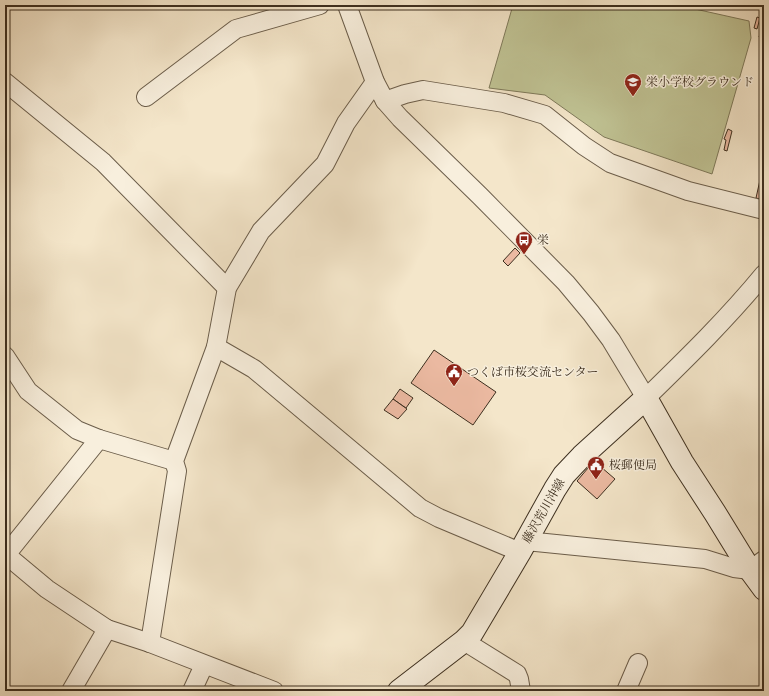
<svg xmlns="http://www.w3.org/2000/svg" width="769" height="696" viewBox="0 0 769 696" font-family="'IM FELL English','Noto Serif JP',serif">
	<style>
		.green { fill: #c0c394; stroke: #7e795a }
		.building { fill: #ebb9a1; stroke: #3d2f1f }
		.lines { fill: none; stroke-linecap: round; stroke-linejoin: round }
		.minor-casing { stroke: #6b5d4a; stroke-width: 20 }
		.secondary-casing { stroke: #3d2f1f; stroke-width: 24 }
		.minor { stroke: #f8efdd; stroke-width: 18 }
		.secondary { stroke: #f8efdd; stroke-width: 22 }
		.labels { text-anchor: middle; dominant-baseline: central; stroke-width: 3; stroke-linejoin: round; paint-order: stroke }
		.poi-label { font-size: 12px; fill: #3d2f1f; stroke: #f8efdd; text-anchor: start }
		.street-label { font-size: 12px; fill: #3d2f1f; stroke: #f8efdd }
	</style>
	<rect width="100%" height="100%" fill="#f4e6ca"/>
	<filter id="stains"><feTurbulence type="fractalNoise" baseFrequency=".005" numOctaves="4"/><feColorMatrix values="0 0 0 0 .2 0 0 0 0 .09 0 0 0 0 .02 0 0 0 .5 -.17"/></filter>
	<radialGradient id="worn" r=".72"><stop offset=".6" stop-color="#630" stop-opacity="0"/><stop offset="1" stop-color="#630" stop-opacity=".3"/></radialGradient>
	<!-- green -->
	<path class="green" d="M513,5h172l1,2 63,14 2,17 -39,136 -108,-37 -59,-42 -56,-7z"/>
	<!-- building -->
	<g class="building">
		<path d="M757,17l3,1 -3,11 -3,-1z"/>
		<path d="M762,27l2,1v10l-5,-1z"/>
		<path d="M728,129l4,2 -5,20 -3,-1 2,-10 -2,-1z"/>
		<path d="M760,180h4v20l-8,-2z"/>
		<path d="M515,248l5,5 -12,13 -5,-5z"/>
		<path d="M434,350l62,42 -23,33 -62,-42z"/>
		<path d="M400,389l13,9 -7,10 -13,-9z"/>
		<path d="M393,399l14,10 -9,10 -14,-9z"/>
		<path d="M594,461l21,18 -18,20 -20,-18z"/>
	</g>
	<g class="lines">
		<defs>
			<g id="minor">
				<path d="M347,5l28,77 10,19 15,17 80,78 86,87 25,30 20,27 35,58c41,-40 81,-79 118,-124"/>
				<path d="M5,82l98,80 124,126"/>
				<path d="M146,97l90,-68 84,-24"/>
				<path d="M385,101l20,-7 18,-4 81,13 41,12 39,31 26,17 78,28 76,19"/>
				<path d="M216,347l38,22 166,139 19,10 81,34"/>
				<path d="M5,356l23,35 49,39 22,9 75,22"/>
				<path d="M526,541l179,18 29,9 16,2 14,-10"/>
				<path d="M5,554l42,35 60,40 43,14 124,48"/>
				<path d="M5,556l94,-117"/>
				<path d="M464,641l53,33 2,5 2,12"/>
				<path d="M150,643l27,-172 -3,-10 42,-114 11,-59 34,-57 64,-67 21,-41 29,-41"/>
				<path d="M71,691l36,-62"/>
				<path d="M192,691l12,-26"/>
				<path d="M626,691l12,-28"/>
			</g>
			<path id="secondary" d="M399,691l65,-50 8,-8 48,-81 35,-63 9,-14 18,-19 64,-58 36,64 33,51 35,57 14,19"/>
		</defs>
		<!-- minor casing -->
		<use href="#minor" class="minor-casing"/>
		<!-- secondary casing -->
		<use href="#secondary" class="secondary-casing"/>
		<!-- minor -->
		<use href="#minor" class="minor"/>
		<!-- secondary -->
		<use href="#secondary" class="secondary"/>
	</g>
	<!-- icons -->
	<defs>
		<symbol id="school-pin" viewBox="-11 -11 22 30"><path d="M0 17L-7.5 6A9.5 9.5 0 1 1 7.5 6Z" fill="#8f2418" stroke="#f8efdd"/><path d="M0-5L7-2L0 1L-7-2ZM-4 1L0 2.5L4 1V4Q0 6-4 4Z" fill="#fff"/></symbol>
		<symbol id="bus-pin" viewBox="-11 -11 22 30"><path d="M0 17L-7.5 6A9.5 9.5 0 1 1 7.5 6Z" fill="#8f2418" stroke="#f8efdd"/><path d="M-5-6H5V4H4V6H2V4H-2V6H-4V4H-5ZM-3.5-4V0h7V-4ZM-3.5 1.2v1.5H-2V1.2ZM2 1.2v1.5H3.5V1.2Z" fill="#fff"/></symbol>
		<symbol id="civic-pin" viewBox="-11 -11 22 30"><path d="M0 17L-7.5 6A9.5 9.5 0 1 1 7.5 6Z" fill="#8f2418" stroke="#f8efdd"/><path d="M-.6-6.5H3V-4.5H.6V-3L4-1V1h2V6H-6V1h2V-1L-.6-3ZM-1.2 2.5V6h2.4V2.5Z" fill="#fff"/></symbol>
	</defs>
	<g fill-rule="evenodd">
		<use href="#school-pin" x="623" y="72" width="20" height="27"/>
		<use href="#bus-pin" x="514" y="230" width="20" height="27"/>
		<use href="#civic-pin" x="444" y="362" width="20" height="27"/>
		<use href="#civic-pin" x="586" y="455" width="20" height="27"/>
	</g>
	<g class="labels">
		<!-- poi labels -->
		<g class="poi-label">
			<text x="646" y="82">栄小学校グラウンド</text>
			<text x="537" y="240">栄</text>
			<text x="467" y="372">つくば市桜交流センター</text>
			<text x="609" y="465">桜郵便局</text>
		</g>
		<!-- street labels -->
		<g class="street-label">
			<text transform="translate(544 511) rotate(-60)">藤沢荒川沖線</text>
		</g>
	</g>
	<!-- margin -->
	<rect width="769" height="696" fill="none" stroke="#f4e6ca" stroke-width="20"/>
	<rect x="6" y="6" width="757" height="684" fill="none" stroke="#3d2f1f" stroke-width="2"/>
	<rect x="10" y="10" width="749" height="676" fill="none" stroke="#3d2f1f"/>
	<rect width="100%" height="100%" filter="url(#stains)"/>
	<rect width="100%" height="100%" fill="url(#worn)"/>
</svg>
